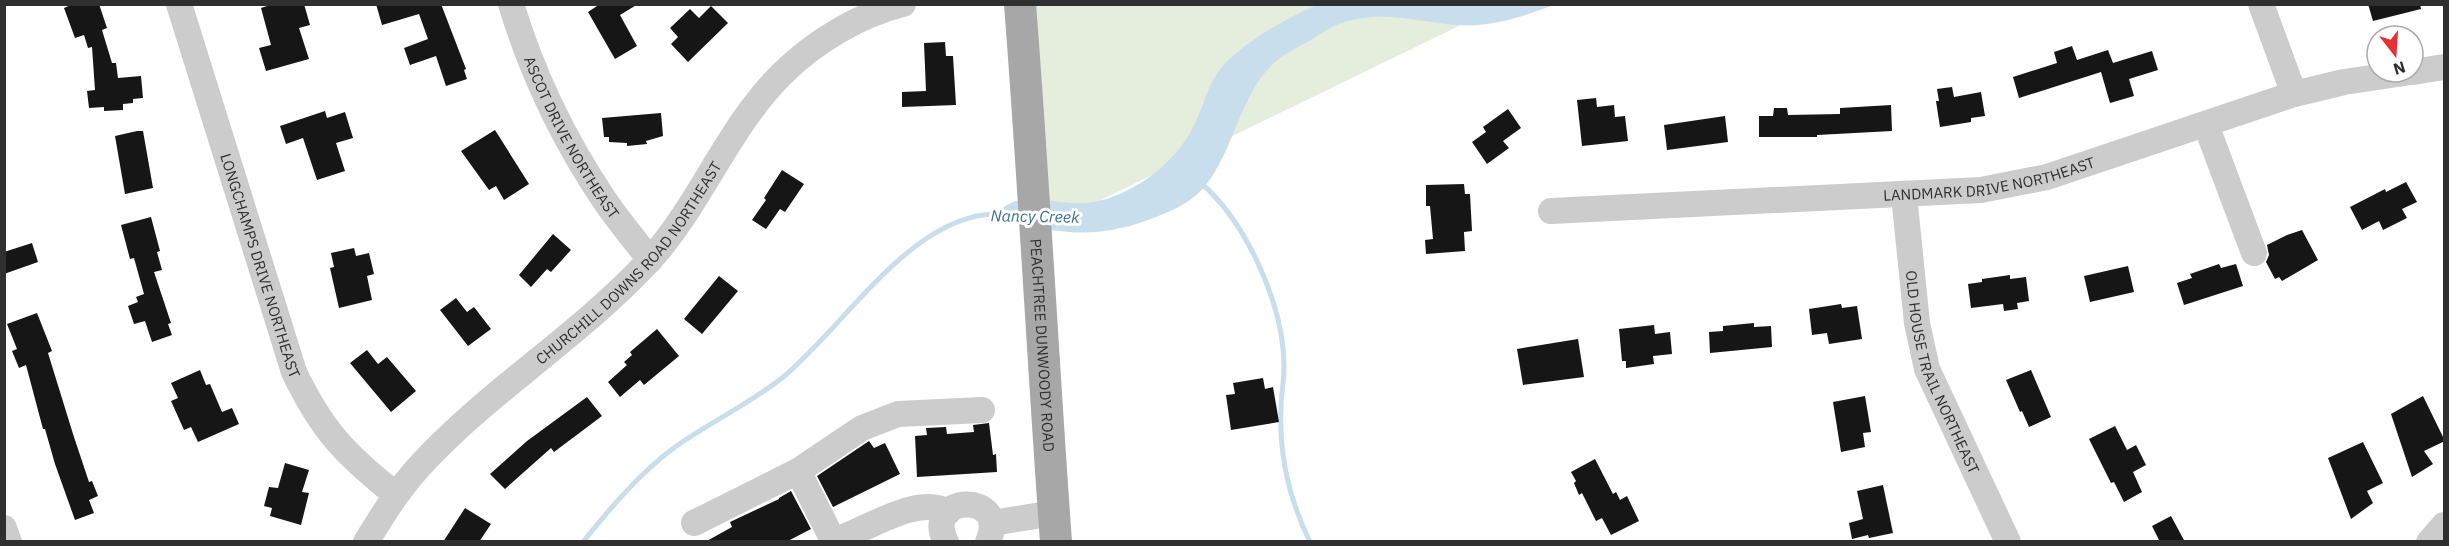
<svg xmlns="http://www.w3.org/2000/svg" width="2449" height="546" viewBox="0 0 2449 546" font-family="'IBM Plex Sans',sans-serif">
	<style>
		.green { fill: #e5eddd }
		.water { fill: #c9deed }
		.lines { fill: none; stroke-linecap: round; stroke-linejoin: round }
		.stream { stroke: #c9deed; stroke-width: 5 }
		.building { fill: #161616 }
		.minor { stroke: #ccc; stroke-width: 26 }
		.major { stroke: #a7a7a7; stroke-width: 32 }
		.labels { text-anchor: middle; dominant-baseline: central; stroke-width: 6; stroke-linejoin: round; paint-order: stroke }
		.street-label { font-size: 15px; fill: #2f2f2f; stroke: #fff }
		.water-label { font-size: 16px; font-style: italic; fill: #3b6f93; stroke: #fff }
	</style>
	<rect width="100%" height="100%" fill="#fff"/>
	<!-- green -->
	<path class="green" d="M1019,5h490l-13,3 -459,223z"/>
	<!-- water -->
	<path class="water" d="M1317,5h237c-30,11 -63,23 -96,20 -41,-3 -76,-16 -117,-2 -11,4 -22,12 -32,18 -9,5 -19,10 -28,16 -40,30 -45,90 -75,128 -12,15 -28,23 -45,30 -63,26 -104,21 -167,-1 6,-4 13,-10 19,-12 18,-7 44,1 64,1 25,1 51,-11 71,-25 21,-15 39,-35 49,-59 7,-15 10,-31 20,-45 16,-26 71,-57 100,-69z"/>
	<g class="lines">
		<!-- stream -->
		<g class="stream">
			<path d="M1201,183c46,40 83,123 83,184 0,14 -3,28 -3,41 -2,46 9,93 29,134"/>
			<path d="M583,542c28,-35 57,-69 92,-95 35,-25 74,-43 107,-69 62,-50 130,-166 217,-164"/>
		</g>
	</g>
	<!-- building -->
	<g class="building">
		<path d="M73,4h26l8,24 -5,2 10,33h4l2,15 23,-2 2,22 -10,1v4l-10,1v6l-19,1v-4l-15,1 -2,-17 8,-1 -3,-43 -4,1 -4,-13 -9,3 -11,-30z"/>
		<path d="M273,4h31l6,21 -11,3 10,31 -43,12 -7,-23 12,-3 -10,-37z"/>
		<path d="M376,4h65l25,65 -2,1 3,9 -21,7 -10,-30 -26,9 -6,-17 24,-9 -9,-25 -37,11z"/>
		<path d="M600,4h38l-18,11 17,31 -22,13 -27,-47z"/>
		<path d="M2368,4h52l1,5 -48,12z"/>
		<path d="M711,6l17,17 -40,39 -17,-18 7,-7 -8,-9 20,-19 9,9z"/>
		<path d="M945,42l1,14h7l3,49 -54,2v-15l24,-1 -2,-48z"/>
		<path d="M2072,46l5,14 31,-10 5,13 39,-12 6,19 -29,9 5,17 -24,7 -9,-31 -82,26 -6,-21 44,-14 -3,-11z"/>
		<path d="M1952,87l2,10 27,-5 4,24 -14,2v4l-31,5 -4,-26h3l-2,-12z"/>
		<path d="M1596,98l1,9 17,-2 1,12 10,-1 3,25 -46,5 -5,-46z"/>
		<path d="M1891,105l1,26 -75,4v2h-58v-21h14l1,-8h13l1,7 52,-1v-6z"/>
		<path d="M1508,109l13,19 -18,13 6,7 -22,16 -15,-22 14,-10 -3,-5z"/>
		<path d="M325,111l2,7 18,-6 8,26 -17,5 9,28 -28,9 -14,-42 -17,6 -6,-18z"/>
		<path d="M661,113l2,23 -17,5 1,3 -20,2v-3l-18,-1v-5h-5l-2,-19z"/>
		<path d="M1725,116l3,26 -61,8 -3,-25z"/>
		<path d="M495,130l34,54 -25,16 -8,-14 -7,4 -28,-39z"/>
		<path d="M137,131h6l10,57 -28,6 -10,-58z"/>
		<path d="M782,170l22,14 -19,28 -5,-3 -14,20 -14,-9 14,-20 -2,-2z"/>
		<path d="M2406,182l11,20 -15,7 5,9 -24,12 -4,-9 -17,9 -12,-23 35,-18 1,3z"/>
		<path d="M1464,184l1,10h5l2,37 -8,1 1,19 -39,3 -1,-14 8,-1 -3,-33h-4v-21z"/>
		<path d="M151,217l9,34 -3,1 5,18 -8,2 17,51 -3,1 4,11 -20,7 -7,-21 -11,3 -6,-18 10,-4 -2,-5 8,-3 -10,-36 -4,1 -9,-34z"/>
		<path d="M2302,230l16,30 -36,21 -3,-4 -4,2 -9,-17 3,-7 -2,-10 20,-10z"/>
		<path d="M553,234l18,16 -20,22 -4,-3 -16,18 -12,-12z"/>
		<path d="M32,243l6,19 -34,12v-22z"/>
		<path d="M354,248l2,8 13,-3 5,21 -7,2 5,24 -33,8 -9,-40 4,-1 -3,-14z"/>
		<path d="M2219,264l2,4 15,-4 7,22 -59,19 -7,-22 15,-5 -2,-4z"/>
		<path d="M2128,266l6,26 -44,10 -6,-26z"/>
		<path d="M2010,275v4l16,-2 3,24 -12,2 1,6 -14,2 -1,-7 -32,4 -3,-24 14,-2v-3z"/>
		<path d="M719,276l19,15 -36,43 -18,-15z"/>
		<path d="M456,298l11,14 7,-5 17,22 -23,17 -28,-36z"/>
		<path d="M1841,304l1,4 15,-2 5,33 -33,5 -2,-11 -15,2 -3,-26z"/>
		<path d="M37,313l15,38 -4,2 25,81 16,48 3,-1 6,15 -9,4 5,13 -19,7 -20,-56 -10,-35h-2l-17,-64 -7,3 -7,-17 5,-2 -10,-25z"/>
		<path d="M1754,323v4l17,-1 1,21 -62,6 -1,-21 14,-1v-5z"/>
		<path d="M1654,325l1,9 15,-2 2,22 -19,2 1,8 -28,4v-7h-4l-3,-32z"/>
		<path d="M657,329l22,27 -35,29 -4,-5 -20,17 -12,-15 19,-17 -3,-3 8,-7 -2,-3z"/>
		<path d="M1578,339l6,38 -61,8 -6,-36z"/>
		<path d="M367,350l11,14 9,-7 29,34 -25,21 -41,-49z"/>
		<path d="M200,370l6,15 4,-1 12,28 10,-4 7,16 -41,18 -7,-15 -7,3 -13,-29 7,-3 -7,-15z"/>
		<path d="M2031,370l20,47 -22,10 -7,-16 -2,1 -14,-32z"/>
		<path d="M1263,378l2,11 8,-2 6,35 -48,8 -5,-35 9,-1 -2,-11z"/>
		<path d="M1865,396l6,36 -8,1 2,14 -24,5 -8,-50z"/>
		<path d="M2423,396l22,45 -21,10 9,13 -21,13 -21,-63z"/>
		<path d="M587,397l15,19 -48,36 -3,-4 -46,41 -15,-15 37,-33z"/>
		<path d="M989,423l4,32 3,-1 1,18 -80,5 -2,-41 12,-1 -1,-7 20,-1 1,7 27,-2 -1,-7z"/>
		<path d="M2115,426l12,24 9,-5 10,20 -13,7 9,20 -18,10 -10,-20 -3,1 -22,-44z"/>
		<path d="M869,441l5,7 11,-5 15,31 -67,33 -16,-31z"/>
		<path d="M2363,442l20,41 -16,8 6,12 -22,16 -23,-61z"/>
		<path d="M1595,459l18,35 3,-2 4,8 7,-4 12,25 -28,14 -9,-17 -6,3 -14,-28 -3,2 -5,-12 2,-2 -5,-9z"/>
		<path d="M285,463l24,7 -7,22 7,1 -8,32 -31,-9 2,-8 -8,-2 5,-19 9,1z"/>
		<path d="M1883,485l10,48 -24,5 -1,-3 -16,4 -3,-16 14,-4 -6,-28z"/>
		<path d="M791,491l20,38 -25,13h-81l27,-15 -2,-5 49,-23v-1z"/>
		<path d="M465,508l26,16 -12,18h-36z"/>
		<path d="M2171,516l14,26h-25l-8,-16z"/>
	</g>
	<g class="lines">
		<!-- minor -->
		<g class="minor">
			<path id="s1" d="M179,4l115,368c28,59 52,83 102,123"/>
			<path id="s2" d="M511,4c21,69 52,134 92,194 14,21 31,41 47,62"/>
			<path d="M2261,4l33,90"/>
			<path d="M2413,72l31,-5"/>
			<path d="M2206,125l48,128"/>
			<path id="s3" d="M1904,195l13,128 10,46 81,173"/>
			<path id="s4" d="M1551,211l430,-21 66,-13 247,-83 50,-12 67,-10"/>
			<path d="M798,471l64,-43 36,-14 84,-4"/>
			<path d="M694,523l104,-52 36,71"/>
			<path d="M992,523l62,-10"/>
			<path d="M4,528l5,14"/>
			<path id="s5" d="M366,542c16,-26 32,-52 52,-74 69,-76 160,-131 230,-206 52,-56 79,-134 134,-188 32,-32 77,-59 121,-70"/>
			<path d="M837,542l9,-6c28,-11 75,-41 102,-24"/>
			<path d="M946,542c-25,-48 65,-52 42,0"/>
			<path d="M2429,542l15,-17"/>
		</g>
		<!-- major -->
		<path class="major" id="s6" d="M1020,4c14,179 23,359 36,538"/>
	</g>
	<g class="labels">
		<!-- street labels -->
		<g class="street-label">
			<text stroke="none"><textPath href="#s2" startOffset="147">ASCOT DRIVE NORTHEAST</textPath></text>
			<text stroke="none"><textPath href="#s4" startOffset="440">LANDMARK DRIVE NORTHEAST</textPath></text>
			<text stroke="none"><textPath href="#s5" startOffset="386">CHURCHILL DOWNS ROAD NORTHEAST</textPath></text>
			<text stroke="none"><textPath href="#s1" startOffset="274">LONGCHAMPS DRIVE NORTHEAST</textPath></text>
			<text stroke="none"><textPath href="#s6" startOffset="342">PEACHTREE DUNWOODY ROAD</textPath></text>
			<text stroke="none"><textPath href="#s3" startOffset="183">OLD HOUSE TRAIL NORTHEAST</textPath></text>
		</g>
		<!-- water labels -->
		<g class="water-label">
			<text transform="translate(1035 216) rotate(1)">Nancy Creek</text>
		</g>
	</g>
	<!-- border -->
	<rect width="2449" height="546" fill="none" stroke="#2f2f2f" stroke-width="12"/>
	<!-- north arrow -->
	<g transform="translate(2395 54) rotate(163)"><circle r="28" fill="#ffffff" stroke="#acacac" stroke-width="1.5"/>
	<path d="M0-4.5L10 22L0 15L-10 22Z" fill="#e92f39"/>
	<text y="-9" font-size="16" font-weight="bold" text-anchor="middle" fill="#2f2f2f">N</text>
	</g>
</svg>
